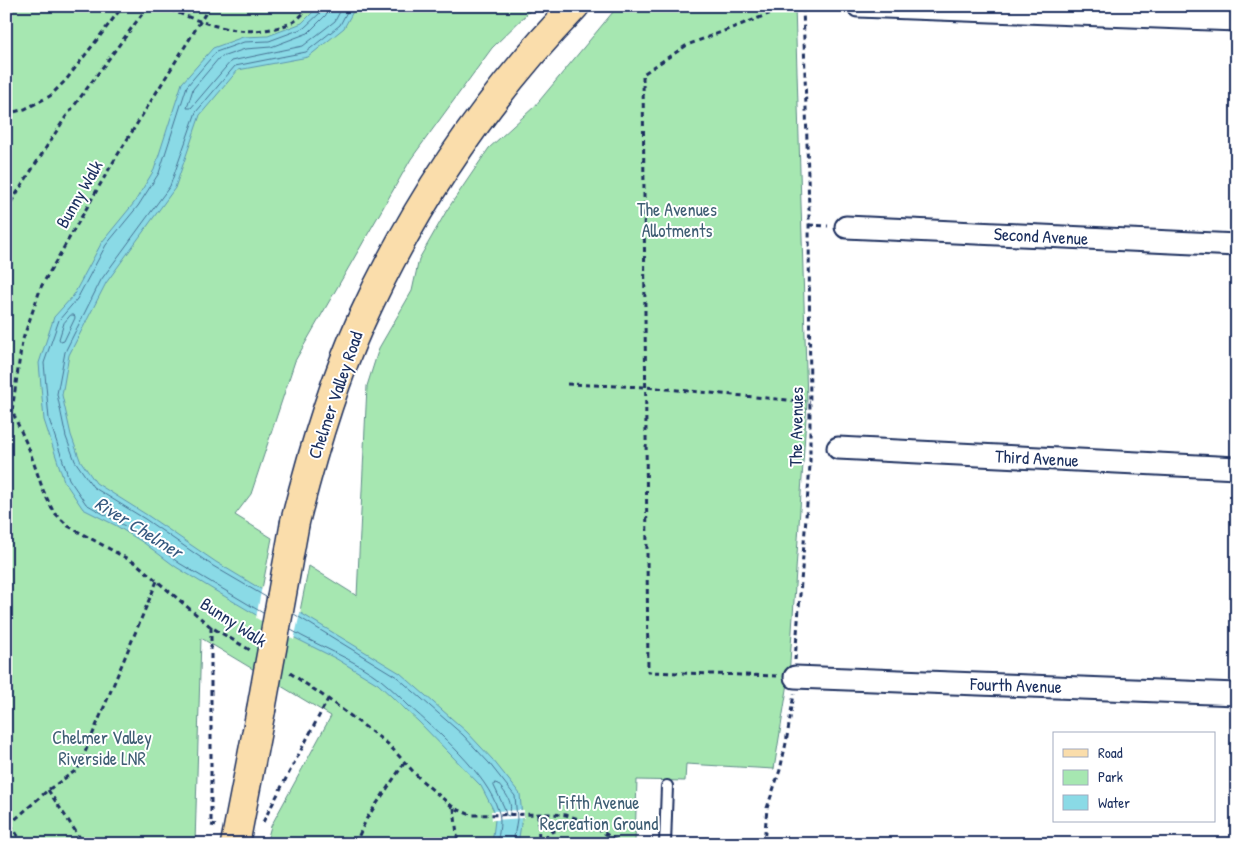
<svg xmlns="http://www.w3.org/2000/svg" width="1243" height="850" viewBox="0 0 1243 850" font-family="'Patrick Hand',sans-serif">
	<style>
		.green { fill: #a6e7b1; stroke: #608b88 }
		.water { fill: #8adae6; stroke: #5e96b0 }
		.pier { fill: #fff }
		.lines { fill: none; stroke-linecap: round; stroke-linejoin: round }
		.shore { stroke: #477394; stroke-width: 1 }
		.service-casing { stroke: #1b2f5e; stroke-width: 14 }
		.minor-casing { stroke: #1b2f5e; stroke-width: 25 }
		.primary-casing { stroke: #1b2f5e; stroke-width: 31 }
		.path { stroke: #1b2f5e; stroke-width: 3; stroke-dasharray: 5 4; stroke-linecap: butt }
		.service { stroke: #fff; stroke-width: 10 }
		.minor { stroke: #fff; stroke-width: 21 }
		.primary { stroke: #faddab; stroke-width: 28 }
		.primary-bridge-casing { stroke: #1b2f5e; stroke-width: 31; stroke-linecap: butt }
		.primary-bridge { stroke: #faddab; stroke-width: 28 }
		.labels { text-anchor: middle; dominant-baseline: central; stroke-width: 4; stroke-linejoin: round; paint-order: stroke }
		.street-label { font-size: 18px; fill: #1b2f5e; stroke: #fff }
		.park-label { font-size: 18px; fill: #3e5d73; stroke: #fff }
		.water-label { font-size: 19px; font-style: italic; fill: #375a80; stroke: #fff }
	</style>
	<rect width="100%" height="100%" fill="#fff"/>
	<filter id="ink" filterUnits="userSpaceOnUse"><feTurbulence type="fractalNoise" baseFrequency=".02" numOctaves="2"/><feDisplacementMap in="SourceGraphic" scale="10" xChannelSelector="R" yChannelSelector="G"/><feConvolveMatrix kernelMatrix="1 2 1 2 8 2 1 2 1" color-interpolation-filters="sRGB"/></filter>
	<g filter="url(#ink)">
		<!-- green -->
		<path class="green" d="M6,6h529l-43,42 -81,111 -116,202 -44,133 -16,21 37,23 -10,51 38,22 9,-45 48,30 10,-210 12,-38 33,-57 7,-32 28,-49 42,-62 46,-42 83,-100h177l12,396 -18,275 -15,92 -88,-5 -1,17 -48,-1 -2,61 8,3h-377l5,-18 60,-110 -130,-78 -6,206h-189v-415l3,-1 -3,-16z"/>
		<!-- water -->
		<path class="water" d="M319,6h37l-12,22 -36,29 -70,13 -38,45 -25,73 -69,95 -37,72 -7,40 9,40 9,25 16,23 51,32 69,47 184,111 67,59 26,28 27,34 2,24 -4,26h-26l3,-24 -1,-9 -13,-25 -62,-64 -41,-38 -43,-26 -40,-20 -81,-48 -38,-23 -32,-24 -29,-18 -32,-16 -19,-28 -20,-61 -5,-57 15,-46 19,-21 29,-54 32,-39 20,-33 28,-87 31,-35 30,-11 25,-1 34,-13z"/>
		<!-- pier -->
		<g class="pier">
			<path d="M262,586l39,23 -7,31 -38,-22z"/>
			<path d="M524,810v8l-29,2h-3l-1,-9z"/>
		</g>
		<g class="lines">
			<!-- shore -->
			<g class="shore">
				<path d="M329,6l-3,9 -18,18 -37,14 -26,2 -26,9 -26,31 -6,19h4l40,-47 72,-15 32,-25 8,-15"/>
				<path d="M71,315h3l1,3 -11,23 -3,1 -2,-3 5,-16z"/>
				<path d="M266,597l-53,-31 -68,-47 -52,-32 -18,-26 -9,-24 -9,-43 8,-42 36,-72 69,-94 26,-74 39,-46 71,-14 34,-27 10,-19"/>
				<path d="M263,613l-84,-50 -33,-25 -60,-34 -17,-25 -20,-60 -5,-56 15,-43 18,-21 29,-54 32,-39 21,-33 28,-87 29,-34 28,-10 25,-1 35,-13 17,-16 1,-6"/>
				<path d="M294,614l103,63 66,58 26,28 26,33 2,23 -4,25"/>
				<path d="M291,630c29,17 63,29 90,50 10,8 19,17 28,26 28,25 78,68 89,104 4,10 1,23 -1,34"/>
				<path d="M495,783l3,1c8,10 16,18 11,32l-3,-1 -2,-8 -10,-21z"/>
			</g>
			<defs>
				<path id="service" d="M665,844l2,-58"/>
				<g id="minor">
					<path d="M858,6l379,14"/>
					<path d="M846,227l391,18"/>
					<path d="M838,448l399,20"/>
					<path d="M795,677l442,17"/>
				</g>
				<g id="primary">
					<path d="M295,522c17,-68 37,-137 66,-201 53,-116 125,-223 214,-315"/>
					<path d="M235,844l26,-134"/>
				</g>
			</defs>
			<!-- service casing -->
			<use href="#service" class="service-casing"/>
			<!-- minor casing -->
			<use href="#minor" class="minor-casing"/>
			<!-- primary casing -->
			<use href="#primary" class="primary-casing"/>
			<!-- path -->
			<g class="path">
				<path d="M162,6c41,18 87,36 131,16 6,-3 12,-11 18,-16"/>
				<path d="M210,6l-98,158 -71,123 -19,55 -10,69 17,38 14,41 10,21 15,15 69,38 74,63 39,23"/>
				<path d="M6,114l19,-5 25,-13 16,-16 57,-74"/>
				<path d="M6,210l59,-92 83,-112"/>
				<path d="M809,225l19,1"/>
				<path d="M567,384l78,3 165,15"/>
				<path d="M6,400l6,10"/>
				<path d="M6,423l5,-12"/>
				<path d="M211,627v198l6,1"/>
				<path d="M795,660l15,-195v-35l-1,-220 -6,-204"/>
				<path d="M290,673l38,26 60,45 33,36 33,28 17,7 79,-1 16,1 22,7 33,22"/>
				<path d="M777,676l-129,-4 -5,-598 44,-29 103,-39"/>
				<path d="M48,790l36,54"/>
				<path d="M454,808l4,36"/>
				<path d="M538,814l1,28"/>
				<path d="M6,817l17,27"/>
				<path d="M263,822l65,-123"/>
				<path d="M6,834l4,-10 38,-34 30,-21 79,-188"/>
				<path d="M355,844l12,-26 38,-56"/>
				<path d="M537,844l14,-12 37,-10"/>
				<path d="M764,844l3,-36 13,-38 6,-27 8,-49"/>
			</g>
			<!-- service -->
			<use href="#service" class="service"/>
			<!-- minor -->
			<use href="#minor" class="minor"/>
			<!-- primary -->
			<use href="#primary" class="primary"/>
			<defs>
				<path id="primary-bridge" d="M261,710l34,-188"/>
			</defs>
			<!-- primary-bridge casing -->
			<use href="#primary-bridge" class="primary-bridge-casing"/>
			<!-- primary-bridge -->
			<use href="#primary-bridge" class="primary-bridge"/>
		</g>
	</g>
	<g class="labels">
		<!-- street labels -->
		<g class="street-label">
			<text transform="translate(79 194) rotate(-60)">Bunny Walk</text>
			<text transform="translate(1041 236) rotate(3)">Second Avenue</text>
			<text transform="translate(335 395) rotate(-71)">Chelmer Valley Road</text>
			<text transform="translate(796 427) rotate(-89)">The Avenues</text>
			<text transform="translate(1037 458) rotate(3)">Third Avenue</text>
			<text transform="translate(234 622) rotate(33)">Bunny Walk</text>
			<text transform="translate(1016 685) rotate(2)">Fourth Avenue</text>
		</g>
		<!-- park labels -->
		<g class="park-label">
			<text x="677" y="209">The Avenues<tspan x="677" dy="21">Allotments</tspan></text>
			<text x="102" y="737">Chelmer Valley<tspan x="102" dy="21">Riverside LNR</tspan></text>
			<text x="599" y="802">Fifth Avenue<tspan x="599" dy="21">Recreation Ground</tspan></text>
		</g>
		<!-- water labels -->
		<g class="water-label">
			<text transform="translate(139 527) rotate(32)">River Chelmer</text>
		</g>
	</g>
	<!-- margin -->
	<rect width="1243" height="850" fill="none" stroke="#fff" stroke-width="25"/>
	<rect x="12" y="12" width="1218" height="825" fill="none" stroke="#1b2f5e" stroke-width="2" filter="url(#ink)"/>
	<!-- legend -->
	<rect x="1053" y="732" width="162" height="90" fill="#ffffff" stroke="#a4acbf"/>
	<rect x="1063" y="749" width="25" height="8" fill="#faddab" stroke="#a4acbf"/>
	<text x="1098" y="758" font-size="15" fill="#1b2f5e">Road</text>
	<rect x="1063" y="770" width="25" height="15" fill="#a6e7b1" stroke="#a4acbf"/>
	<text x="1098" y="782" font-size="15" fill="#1b2f5e">Park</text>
	<rect x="1063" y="795" width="25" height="15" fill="#8adae6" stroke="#a4acbf"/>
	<text x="1098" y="808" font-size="15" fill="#1b2f5e">Water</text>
</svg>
